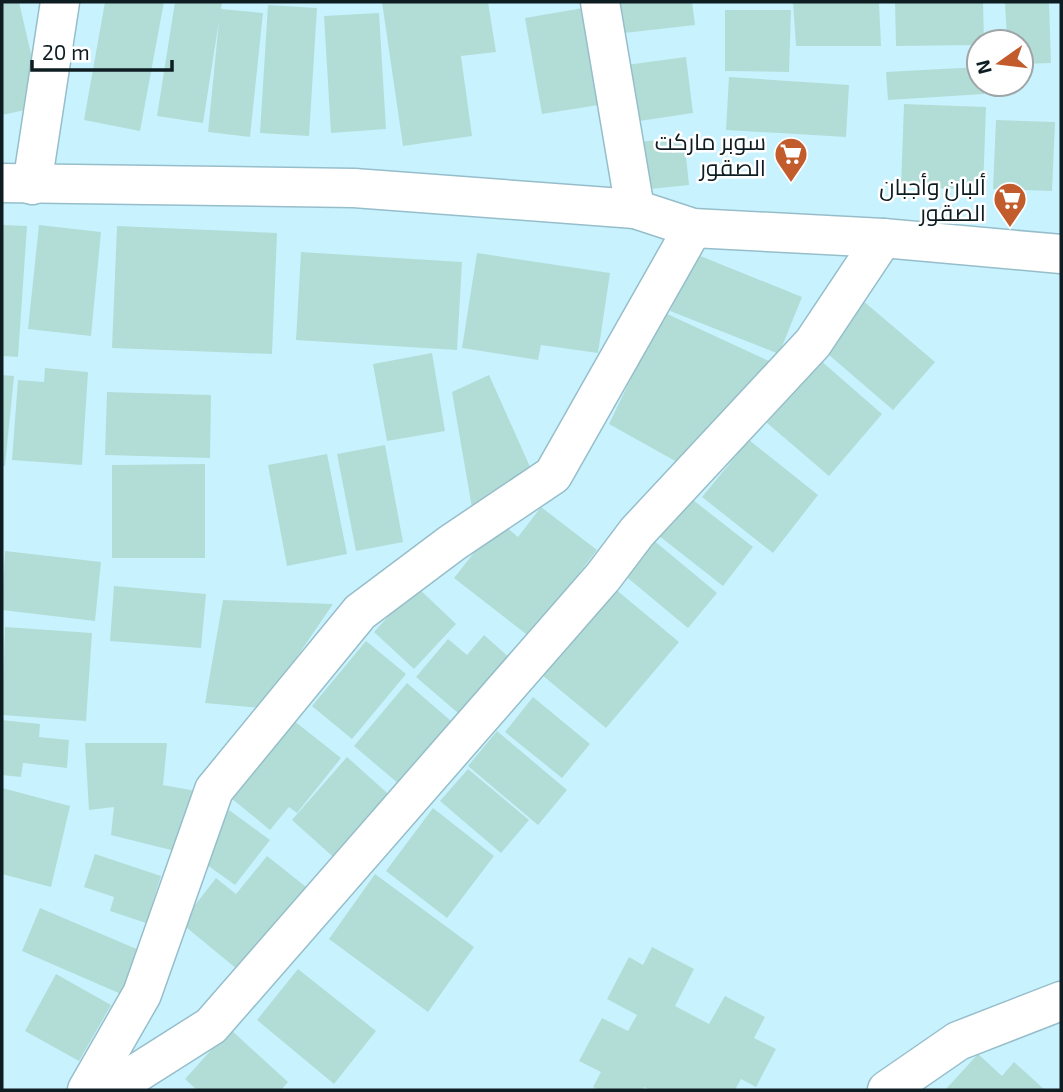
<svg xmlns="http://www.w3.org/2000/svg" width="1063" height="1092" viewBox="0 0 1063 1092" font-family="'Exo 2',Cairo,sans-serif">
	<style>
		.building { fill: #b2ddd6 }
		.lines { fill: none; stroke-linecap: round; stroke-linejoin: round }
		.street-casing { stroke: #96beca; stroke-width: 41 }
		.street { stroke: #fff; stroke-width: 38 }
		.labels { text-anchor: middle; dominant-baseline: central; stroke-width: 5; stroke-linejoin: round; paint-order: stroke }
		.poi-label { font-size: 23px; fill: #0e1d22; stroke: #fff; text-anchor: end }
	</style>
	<rect width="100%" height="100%" fill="#c9f2ff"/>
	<!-- building -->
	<g class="building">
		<path d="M2,2h17l24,104 -41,9z"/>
		<path d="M105,2h59l-24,129 -56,-11z"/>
		<path d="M175,2h47l-1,7 42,4 -13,124 -42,-5 11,-111 -16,102 -46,-7z"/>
		<path d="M382,2h106l8,50 -35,4 11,80 -69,10z"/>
		<path d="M620,2h72l3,23 -71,8z"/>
		<path d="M793,2h86l2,44h-85z"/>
		<path d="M895,2h88l1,40h-5v3l-83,1z"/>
		<path d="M1005,2h44l2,61 -30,1v-22h-14z"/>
		<path d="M268,5l49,3 -8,128 -49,-3z"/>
		<path d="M589,7l16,97 -63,10 -17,-96z"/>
		<path d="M725,10h66l-2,62 -64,-1z"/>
		<path d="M379,13l7,116 -55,4 -7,-117z"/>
		<path d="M686,57l7,56 -60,9 -7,-57z"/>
		<path d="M979,67v17h4l1,10 -96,6 -2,-28z"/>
		<path d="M729,77l120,8 -3,52 -120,-7z"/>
		<path d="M904,104l82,3 -3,83 -82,-3z"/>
		<path d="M996,120l59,2 -3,69 -59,-2z"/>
		<path d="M684,138l5,47 -49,5 -4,-48z"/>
		<path d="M2,225l25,1 -9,131 -16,-1z"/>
		<path d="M39,225l62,7 -10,104 -63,-7z"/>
		<path d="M117,226l160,7 -5,121 -160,-6z"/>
		<path d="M301,252l161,10 -5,88 -161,-10z"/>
		<path d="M477,253l133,20 -12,80 -57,-8 -3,15 -76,-12z"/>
		<path d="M693,253l109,44 -23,57 -109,-43z"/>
		<path d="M862,300l73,62 -42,48 -72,-62z"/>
		<path d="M663,312l108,50 -94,100 -68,-38z"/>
		<path d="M432,353l13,78 -58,10 -14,-77z"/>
		<path d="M820,360l62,54 -53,62 -63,-54z"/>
		<path d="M45,368l43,4 -6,93 -70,-5 6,-80 26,2z"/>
		<path d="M2,375l12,1 -9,90h-3z"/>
		<path d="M489,375l46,103 -63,30 -20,-116z"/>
		<path d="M107,392l104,3 -1,63 -105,-3z"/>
		<path d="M749,440l69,55 -45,58 -71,-56z"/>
		<path d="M385,445l18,97 -47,9 -19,-97z"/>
		<path d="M327,454l20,100 -60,12 -19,-101z"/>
		<path d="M205,464v94h-93v-93z"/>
		<path d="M688,496l65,51 -30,39 -65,-51z"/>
		<path d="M541,507l56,43 -67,87 -76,-59 45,-57 19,16z"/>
		<path d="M652,539l65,54 -29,35 -65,-54z"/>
		<path d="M5,551l96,11 -6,59 -93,-11z"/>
		<path d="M114,586l92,8 -5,54 -91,-7z"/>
		<path d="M416,586l40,38 -42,45 -40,-37z"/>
		<path d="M614,588l65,54 -73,86 -64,-53z"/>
		<path d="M223,600l110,4 -71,104 -57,-5z"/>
		<path d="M5,627l87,6 -6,88 -84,-6z"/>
		<path d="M484,635l29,26 -48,58 -49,-42 32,-38 19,16z"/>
		<path d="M366,641l40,33 -54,65 -40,-33z"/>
		<path d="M407,683l51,44 -53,62 -51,-43z"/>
		<path d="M533,697l57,47 -28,34 -57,-46z"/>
		<path d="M2,720l38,4 -1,13 30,3 -2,28 -44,-5 -2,14 -19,-2z"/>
		<path d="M293,720l48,38 -44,55 -8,-6 -19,23 -39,-32z"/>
		<path d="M497,731l70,59 -29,35 -70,-59z"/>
		<path d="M85,743h82l-4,42 33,6 -17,61 -68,-17 3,-28 -25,3z"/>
		<path d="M347,757l48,43 -55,63 -48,-43z"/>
		<path d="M468,769l61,51 -28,33 -61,-52z"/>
		<path d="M2,788l68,18 -19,81 -49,-13z"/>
		<path d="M433,808l61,48 -47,62 -61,-47z"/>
		<path d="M229,810l41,30 -35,45 -32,-23z"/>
		<path d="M95,854l66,22 -15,47 -36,-12 4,-14 -30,-10z"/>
		<path d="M267,856l43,34 -67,84 -62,-51 35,-45 20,16z"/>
		<path d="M375,874l99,73 -46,65 -99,-73z"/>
		<path d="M40,908l99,42 -18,44 -99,-43z"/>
		<path d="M652,947l42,22 -19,37 34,18 16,-28 40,21 -11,21 22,11 -20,38 -15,-8 -6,11h-84l-7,-3 -1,3h-45l-5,-3 8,-15 -22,-11 23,-43 26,13 9,-16 -30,-16 22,-42 14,8z"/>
		<path d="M298,969l78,62 -42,53 -77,-64z"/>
		<path d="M56,974l55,31 -32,56 -54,-30z"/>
		<path d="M230,1029l58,53 -7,8h-84l-12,-11z"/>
		<path d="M978,1054l24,22 12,-14 31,28h-100z"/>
	</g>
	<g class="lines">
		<defs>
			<g id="street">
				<path d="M600,2l35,207"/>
				<path d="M2,183l352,5 281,21 58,19 190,10 178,16"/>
				<path d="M32,185l28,-183"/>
				<path d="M87,1090l55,-96 72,-204 146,-178 92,-69 101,-68 140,-247"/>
				<path d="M110,1090l101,-64 392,-449 34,-45 176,-189 70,-105"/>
				<path d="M887,1090l71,-49 103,-40"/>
			</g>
		</defs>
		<!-- street casing -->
		<use href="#street" class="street-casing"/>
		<!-- street -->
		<use href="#street" class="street"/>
	</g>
	<!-- icons -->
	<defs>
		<symbol id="supermarket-pin" viewBox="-11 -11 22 30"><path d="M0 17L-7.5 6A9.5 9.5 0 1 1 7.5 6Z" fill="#c25c2d" stroke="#fff"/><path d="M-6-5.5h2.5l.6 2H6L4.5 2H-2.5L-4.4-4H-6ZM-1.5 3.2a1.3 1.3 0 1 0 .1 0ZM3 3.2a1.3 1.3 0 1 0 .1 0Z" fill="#fff"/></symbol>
	</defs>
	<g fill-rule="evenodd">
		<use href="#supermarket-pin" x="772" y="135" width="38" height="52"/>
		<use href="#supermarket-pin" x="991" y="180" width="38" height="52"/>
	</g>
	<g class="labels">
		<!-- poi labels -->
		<g class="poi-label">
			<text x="766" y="141">سوبر ماركت<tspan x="766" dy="26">الصقور</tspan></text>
			<text x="986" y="186">ألبان وأجبان<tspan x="986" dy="26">الصقور</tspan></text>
		</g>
	</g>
	<!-- border -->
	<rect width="1063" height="1092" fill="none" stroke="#0e1d22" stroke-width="7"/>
	<!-- north arrow -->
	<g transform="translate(1000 63) rotate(256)"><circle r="33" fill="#ffffff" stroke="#9fa5a7" stroke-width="2"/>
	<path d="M0-5L12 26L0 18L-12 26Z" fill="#c25c2d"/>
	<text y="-10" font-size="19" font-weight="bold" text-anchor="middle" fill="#0e1d22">N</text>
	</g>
	<!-- scale -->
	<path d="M32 60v10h140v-10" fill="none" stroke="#0e1d22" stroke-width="3.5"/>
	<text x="42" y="60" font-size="21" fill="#0e1d22" stroke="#ffffff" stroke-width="5" paint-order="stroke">20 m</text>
</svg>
